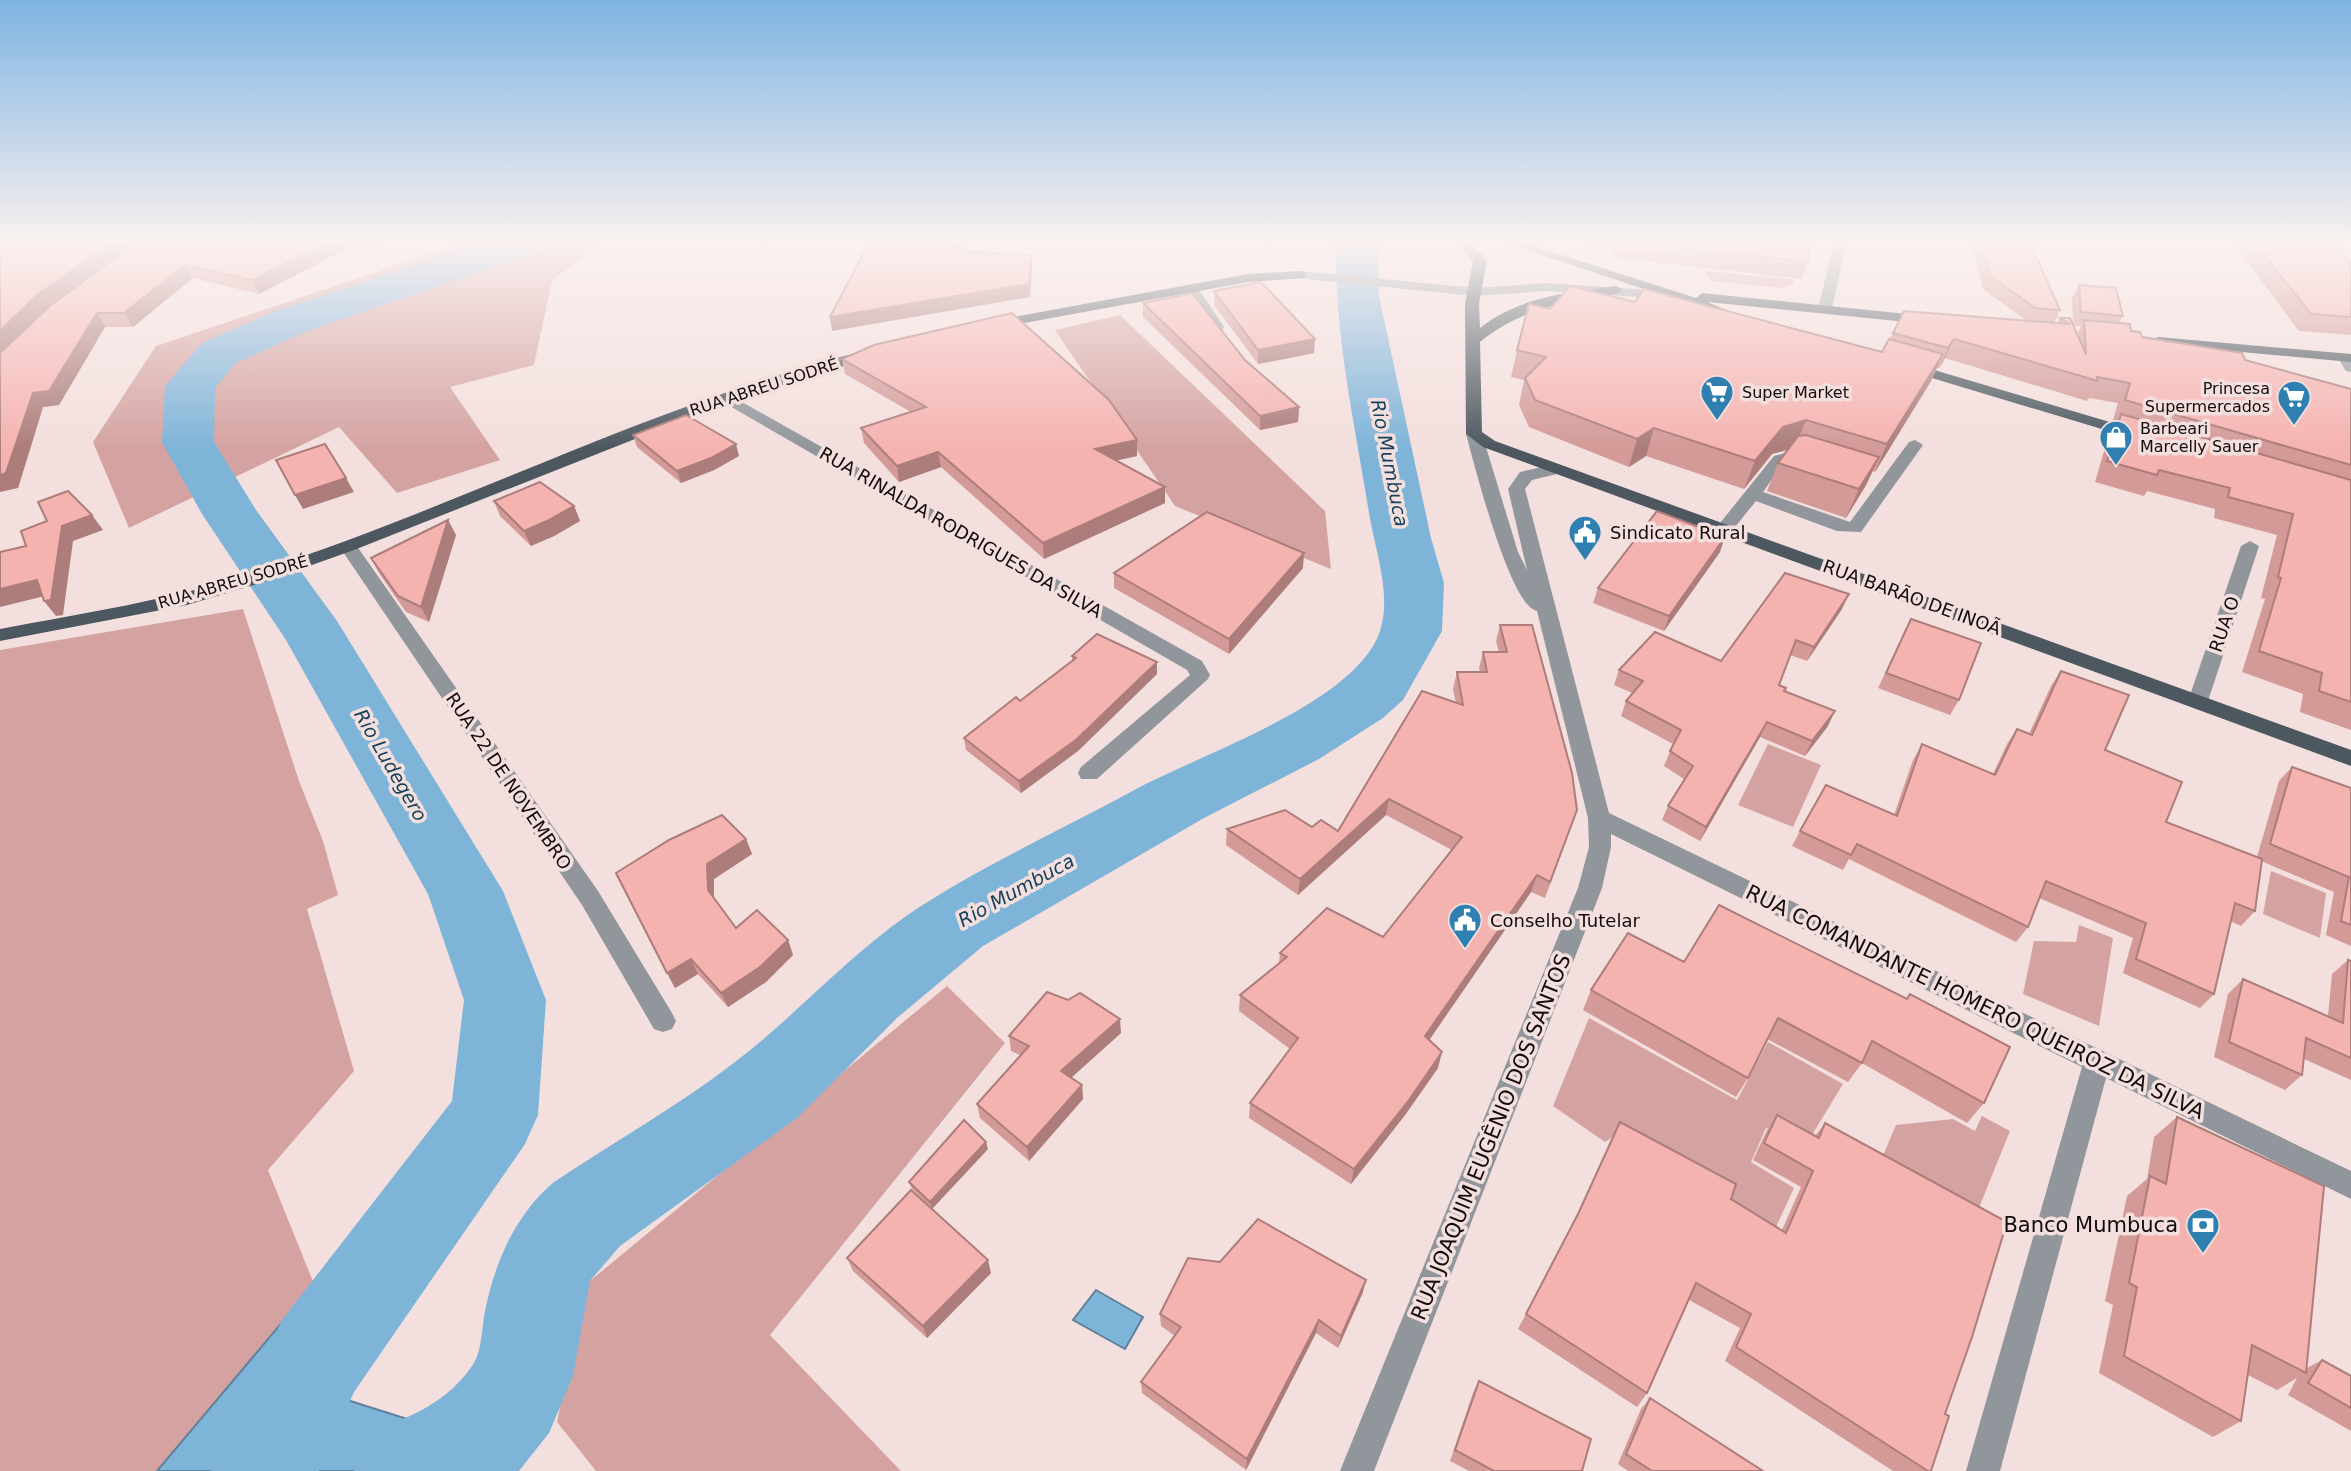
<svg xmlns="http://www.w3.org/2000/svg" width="2351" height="1471" viewBox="0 0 2351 1471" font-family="'DejaVu Sans',sans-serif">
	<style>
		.green { fill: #d4a3a1 }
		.water { fill: #7fb4d9; stroke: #5f829c; stroke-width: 2 }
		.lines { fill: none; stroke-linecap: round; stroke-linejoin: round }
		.river { fill: #7fb4d9; fill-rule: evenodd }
		.minor { fill: #90969b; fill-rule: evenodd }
		.major { fill: #4c575f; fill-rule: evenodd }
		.wall { fill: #d39a97 }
		.shaded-wall { fill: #ac7d7b }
		.building { fill: #f5b3b0; stroke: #ac7d7b; stroke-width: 2 }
		.labels { text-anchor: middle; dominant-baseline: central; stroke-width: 7; stroke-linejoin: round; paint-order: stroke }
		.far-street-label { font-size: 16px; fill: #130c0c; stroke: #f3dfdd }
		.far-poi-label { font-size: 16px; fill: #130c0c; stroke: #f3dfdd; text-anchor: start }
		.street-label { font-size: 18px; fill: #130c0c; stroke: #f3dfdd }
		.poi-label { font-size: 18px; fill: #130c0c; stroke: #f3dfdd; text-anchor: start }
		.water-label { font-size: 19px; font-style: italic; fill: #18425c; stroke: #f3dfdd }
		.near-street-label { font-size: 21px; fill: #130c0c; stroke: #f3dfdd }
		.near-poi-label { font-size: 21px; fill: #130c0c; stroke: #f3dfdd; text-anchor: end }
	</style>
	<rect width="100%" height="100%" fill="#f3dfdd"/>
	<!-- green -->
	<g class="green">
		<path d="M464,243h137l-49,37 -18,85 -84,22 50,73 -103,33 -58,-66 -210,101 -36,-86 63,-96z"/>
		<path d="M1706,271l85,8 4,4 -13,5 -70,-7 -8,-8z"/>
		<path d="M1120,315l205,196 6,58 -156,-63 -120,-176z"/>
		<path d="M243,609l56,172 24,60 15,54 -31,14 47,162 -86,99 46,114 -157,187h-157v-821z"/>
		<path d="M1768,744l53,21 -28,62 -55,-22z"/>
		<path d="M2271,871l55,22 -6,45 -57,-24z"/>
		<path d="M2079,925l34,13 -14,88 -76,-32 11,-53 42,1z"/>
		<path d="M947,986l58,57 -235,292 131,136h-305l-39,-49 28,-137z"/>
		<path d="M1589,1018l148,82 31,-58 75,42 -39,64 -38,-20 -15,34 43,26 -24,52 -155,-105 -10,7 -52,-36z"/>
		<path d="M1982,1116l28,15 -34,84 -95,-55 15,-35 57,-6 22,12z"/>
	</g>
	<!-- water -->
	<g class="water">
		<path d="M354,1237l33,55 -43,107 89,28 38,44h-314z"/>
		<path d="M1096,1290l47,27 -18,32 -52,-29z"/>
	</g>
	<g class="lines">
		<!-- river -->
		<g class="river">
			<path d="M480,243h62l-6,9 -231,80 -69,31 -21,25 -1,54 42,68 81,111 166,270 43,109 -8,115 -13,29 -171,248 -35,79h-108l71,-151 170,-219 12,-101 -36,-106 -142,-254 -84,-126 -40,-72 3,-56 37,-43 71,-31z"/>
			<path d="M1336,243h42l1,53 52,242 13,45 -2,48 -39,69 -20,18 -64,41 -115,59 -221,128 -86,72 -100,100 -177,128 -30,35 -17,95 -24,57 -30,38h-165l16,-38c41,-17 78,-30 104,-70 8,-14 8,-36 11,-52 10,-49 30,-96 69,-129 60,-40 124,-76 181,-120 67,-51 121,-116 194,-161 67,-42 140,-75 209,-113 64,-34 219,-86 242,-157 12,-38 -5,-80 -11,-118 -14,-89 -35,-179 -33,-270z"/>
		</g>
		<!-- minor -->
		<g class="minor">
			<path d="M1834,243h12l-14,66 -7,4 -7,-4z"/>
			<path d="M1300,271l175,17 71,-5 121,8 7,4 -7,4 -121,-8 -71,5 -180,-18v-6z"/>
			<path d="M1186,285h10l28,42 -2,3h-10l-28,-42z"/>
			<path d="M2345,354l6,2v16l-5,-1 -8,-13z"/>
			<path d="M726,393l476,268 8,14 -2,4 -111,100h-16l-3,-6 3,-6 109,-92 -3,-5 -466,-269 -3,-3z"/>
			<path d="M1474,429l8,5 36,118 9,18 -19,-81 12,-17 35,-8 8,5 -2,4 -29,7 -7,9 84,324 742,358v28l-245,-121 -106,393h-34l116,-404 -471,-233v13l-9,41 -228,583h-34l238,-583 11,-41 -1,-29 -51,-207c-27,-4 -63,-148 -71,-177z"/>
			<path d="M1915,440l8,5 -62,87 -24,-1 -81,-30 -25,31h-12l-3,-4 58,-72 22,-6 20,9 -8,5c-27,-7 -30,8 -45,28l87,30 59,-80z"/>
			<path d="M348,541l6,1 244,349 74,122 4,8 -4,8 -9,3 -9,-3 -72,-124 -243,-359z"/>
			<path d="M2250,541l9,5 -51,155 -10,7 -7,-2 -3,-5 53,-155z"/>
		</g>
		<!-- major -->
		<g class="major">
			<path d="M1457,243h13l17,17 -8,44 1,24c38,-31 89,-36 136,-42l7,4 -7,4c-51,7 -95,15 -136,48l2,90 13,9 856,309v16l-868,-319 -17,-13 -1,-130 8,-43z"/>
			<path d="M1506,243h18l172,55 6,-5 225,23 7,4 -7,4 -220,-22 22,9 -7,4z"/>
			<path d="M1300,271l5,1v6l-57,4 -257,47 -7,-4 7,-4 257,-47z"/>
			<path d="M2158,337l193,17v8l-198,-18 -2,-3z"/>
			<path d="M868,350l7,4 -2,3 -142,44 -377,149 -87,31 -80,24 -187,36v-12c85,-16 170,-29 253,-56 207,-66 403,-171 615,-223z"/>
			<path d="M1907,362l240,71 2,3 -8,5 -6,-2 -233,-70v-6z"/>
		</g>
	</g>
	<!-- wall -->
	<g class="wall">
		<path d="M0,243h379l-11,6 -18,-2 -91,47 -66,-16 -60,49h-28l-46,78 -16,2 -25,81z"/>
		<path d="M1580,243h229l-1,19 -6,17 -189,-22 -1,-11z"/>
		<path d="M1971,243h59l30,67 -6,13h3l3,-5h10l7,16 4,-8h-8l-1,-28 7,-13 44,31 -4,7 23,14 103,23 106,29v341l-51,-18 3,-18 -61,-22 23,-73 -4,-1 16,-63 -63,-17 1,-9 -68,-18 -3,5 -49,-14 14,-48 8,-13 -4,-1 5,-17 -29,-5 -2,3 -142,-43 -6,10h-2l-6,13 -56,91 -2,-1 -7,14 -20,33 -79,-27 11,-28 10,-13 -16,4 -28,35 -98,-33 -17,11 -100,-40 -10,-22 5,-25 -13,-3 6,-27 33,-41 85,-7 247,50 11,-19 134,-12 -44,-32z"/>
		<path d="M2233,243h101l17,19v73l-52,-4z"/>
		<path d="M1214,291l100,62 -56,11 -44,-59z"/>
		<path d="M1143,303l102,57 54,47 -1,15 -38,8 -117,-113z"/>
		<path d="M842,359l295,81v16l-21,4 49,43 -121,56 -103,-92 -42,15 -35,-39 -3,-15 50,-16 -66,-38z"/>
		<path d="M633,435l106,21 -25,14 -33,13 -44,-36z"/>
		<path d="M494,501l80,5 6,15 -26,15 -23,10 -31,-30z"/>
		<path d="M456,535l-27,87 -23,-10 -27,-39 -8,-15z"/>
		<path d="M1720,552l-56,79 -71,-28 5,-15z"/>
		<path d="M1303,568l-74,86 -115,-66v-15z"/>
		<path d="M1842,609l-35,52 -17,-6 -11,30 49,41 -23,30 -45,-19 -60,104 -38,-21 6,-14 16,-27 -20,-13 9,-22 -52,-28 5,-15 6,-8 -18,-8 5,-15 102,-9z"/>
		<path d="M1911,619l48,81 -9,15 -72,-27z"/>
		<path d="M1500,625l71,202 -26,71 -14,-6 -102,148 9,28 -33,47 -54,69 -102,-66 1,-15 40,-54 -51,-38 1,-16 39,-32 1,-10 103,-16 69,-87 -66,-35 -88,80 -72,-50 1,-16 85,-2 26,4 118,-128 -3,-14 4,-17h23l-1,-4 4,-16h16l-3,-11z"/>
		<path d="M1072,656l85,6v12l-79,77 -57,42 -55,-43 -2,-12 56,-37 52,-41z"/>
		<path d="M2061,671l44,79 61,72 91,35 22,-76 13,-14 59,21v158l-25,-11 8,-43 -73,-31 -6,50 -14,15 -11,-5 -16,73 -14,14 -77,-35 10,-35 -94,-40 -11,29 -12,15 -167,-83 -6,11 -51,-24 8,-15 94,-16 19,-55 9,-16 71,30 14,-30 10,-15 12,5 22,-48z"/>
		<path d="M746,839l6,15 -38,25v19l22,30 52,12 5,15 -27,27 -38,25 -30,-33 -23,14 -59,-115z"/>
		<path d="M2348,960l3,1v119l-47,-21 -2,16 -17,15 -71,-33 14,-63 15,-15 85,37 4,-42z"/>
		<path d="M1684,962l222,37 4,-5 74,109 -17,20 -105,-60 -14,19 -81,-43 -19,39 -12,19 -153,-87 8,-20z"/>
		<path d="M1121,1033l-50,45 11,7 1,14 -54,62 -49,-43 -3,-14 43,-49 -9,-4 -2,-15z"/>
		<path d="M1777,1115l38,21 10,-13 120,291 -14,57h-38l-168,-110 15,-33 -51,-28 -42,93 -10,14 -119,-78 55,-104 47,-103 111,77 51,31 19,-43 -48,-27 13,-28z"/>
		<path d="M2177,1117l130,251 15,-8 29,16v55l-63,-36 9,-17 -20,12 -29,-15 -7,46 -28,16 -114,-64 14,-68 -8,-4 22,-105 20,-17 7,-42z"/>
		<path d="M988,1149l-56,60 -20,-20 -3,-7z"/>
		<path d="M847,1258l144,15 -64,65 -74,-67z"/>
		<path d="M1363,1292l-25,56 -22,-15 -70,137 -104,-77 -1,-11 34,-46 -14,-10 -1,-12z"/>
		<path d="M1479,1381l103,90h-113l-19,-10 23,-68z"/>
		<path d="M1650,1398l113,73h-135l-10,-7 23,-55z"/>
	</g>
	<!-- shaded-wall -->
	<g class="shaded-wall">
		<path d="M112,243h27l-139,111v-23l37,-36z"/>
		<path d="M326,243h22l2,4 -91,47 -7,-14z"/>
		<path d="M365,243h14l-11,6z"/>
		<path d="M955,243h11l-15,20 -1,-13z"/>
		<path d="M1031,255l1,13 -2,29 -198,34 -2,-14z"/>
		<path d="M185,265l8,13 -60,49 -9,-14z"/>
		<path d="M97,313l8,14 -46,78 -16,2 -25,81 -18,4v-17l33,-82z"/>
		<path d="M1315,339l-1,14 -56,11v-14z"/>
		<path d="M1954,339l-9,19 -6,10 9,-20z"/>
		<path d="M1943,354l-12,27 -56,91 12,-28z"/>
		<path d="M1299,407l-1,15 -38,8v-14z"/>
		<path d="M1806,420l-11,27 -23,7 -28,35 11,-28 28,-34z"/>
		<path d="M1654,428l-8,28 -17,11 8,-28z"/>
		<path d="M1137,440v16l-41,9 -1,-16z"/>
		<path d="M736,444l3,12 -25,14 -33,13 -4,-12z"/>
		<path d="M938,452l3,15 -42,15 -2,-16z"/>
		<path d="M1879,457l-13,28 -20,33 13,-29z"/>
		<path d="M346,478l8,14 -51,17 -8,-14z"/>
		<path d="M1165,487v16l-121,56 -1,-16z"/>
		<path d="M574,506l6,15 -26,15 -23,10 -7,-15z"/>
		<path d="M92,515l11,15 -30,11 -10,74 -7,1 -12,-15 18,-75z"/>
		<path d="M448,520l8,15 -27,87 -8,-15z"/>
		<path d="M1725,537l-5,15 -56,79 5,-15z"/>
		<path d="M1304,553l-1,15 -74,86v-15z"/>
		<path d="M37,580l12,15 -49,12v-18z"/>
		<path d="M1849,594l-7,15 -35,52 7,-14z"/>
		<path d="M1157,662v12l-79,77 -57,42 -2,-12z"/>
		<path d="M1835,711l-7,15 -23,30 7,-15z"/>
		<path d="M1767,722l-7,15 -60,104 6,-14z"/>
		<path d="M1389,799l-3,16 -88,80 2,-16z"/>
		<path d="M746,839l6,15 -38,25v26l-6,-15 -1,-26z"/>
		<path d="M1537,875l-6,17 -110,160 4,-16z"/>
		<path d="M788,940l5,15 -27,27 -38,25 -7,-14z"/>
		<path d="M691,959l7,15 -23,14 -8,-15z"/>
		<path d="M1120,1019l1,14 -58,52 -2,-14z"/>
		<path d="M1442,1052l-4,16 -33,47 -54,69 3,-15z"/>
		<path d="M1082,1085l1,14 -54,62 -2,-14z"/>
		<path d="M986,1142l2,7 -56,60 -2,-7z"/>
		<path d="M988,1260l3,13 -64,65 -4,-12z"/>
		<path d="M1366,1280l-3,12 -25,56 3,-12z"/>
		<path d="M1319,1320l-3,13 -70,137 1,-11z"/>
	</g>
	<!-- building -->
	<g class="building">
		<path d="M0,243h112l-75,52 -37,36z"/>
		<path d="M136,243h190l-74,37 -67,-15 -61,48h-27l-48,78 -16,2 -27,80 -6,2v-122l51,-48z"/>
		<path d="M869,243h86l-5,7 81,5 -2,29 -199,33z"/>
		<path d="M1636,243h173l-1,19z"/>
		<path d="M1981,243h49l30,67 -25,-2 -45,-32z"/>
		<path d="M2255,243h79l17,19v55l-40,-3z"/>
		<path d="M1261,282l54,57 -57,11 -44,-59z"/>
		<path d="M2079,285l37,3 7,28 -42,-4z"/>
		<path d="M1570,286l65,16 9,-13 238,63 7,-13 54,15 -56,90 -81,-24 -23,7 -28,34 -101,-33 -17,11 -102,-39 -10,-22 21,-21 -29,-7 12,-46 21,5z"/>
		<path d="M1192,293l53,67 54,47 -39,9 -117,-113z"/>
		<path d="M1904,311l166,13 -10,-6h10l16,36 -2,-34 46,4 1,7 9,1 2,5 100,16 3,7 106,29v76l-226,-65 5,-17 -33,-6 1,4 -144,-42 -6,9 -55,-15z"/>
		<path d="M1012,313l97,87 28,40 -42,9 70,38 -122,56 -105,-91 -41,14 -36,-38 65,-21 -84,-48 32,-14z"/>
		<path d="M2121,414l230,66v222l-32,-11 3,-18 -63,-22 22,-73 -3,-1 15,-63 -65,-17 2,-9 -71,-18 -2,5 -50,-14z"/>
		<path d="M686,415l50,29 -25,14 -34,13 -44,-36z"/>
		<path d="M1806,435l73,22 -20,32 -81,-26 20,-27z"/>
		<path d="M325,444l21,34 -51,17 -19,-35z"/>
		<path d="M540,482l34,24 -27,15 -23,10 -30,-30z"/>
		<path d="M68,491l24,24 -30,11 -11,74 -7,1 -7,-21 -37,9v-37l26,-6 -5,-15 26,-10 -9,-19z"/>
		<path d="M1657,511l68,26 -56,79 -71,-28z"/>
		<path d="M1207,512l97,41 -75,86 -115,-66z"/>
		<path d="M448,520l-27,87 -23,-11 -27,-38z"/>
		<path d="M1785,573l64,21 -35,53 -18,-7 -17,45 7,3 -2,3 51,20 -23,30 -45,-19 -61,105 -38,-21 25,-40 -23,-15 11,-21 -55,-29 17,-20 -24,-11 36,-38 66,29z"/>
		<path d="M1911,619l70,24 -22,57 -73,-27z"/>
		<path d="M1500,625h32l40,148 5,37 -27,72 -13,-7 -112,161 17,16 -33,48 -55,69 -104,-66 48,-65 -58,-43 47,-38 -7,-4 47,-45 56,29 79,-100 -73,-38 -89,80 -73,-50 58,-19 27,17 9,-7 17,11 84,-140 41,14 -6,-33h30l-4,-20h24z"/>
		<path d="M1097,634l60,28 -80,77 -58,42 -55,-43 52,-41 4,4 56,-43 -4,-2z"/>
		<path d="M2061,671l68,24 -24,55 77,32 -16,40 96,37 -7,52 -20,-8 -21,91 -78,-35 10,-36 -100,-42 -18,46 -171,-83 -6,11 -51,-24 26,-46 71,31 25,-72 73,31 22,-46 15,6z"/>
		<path d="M2292,767l59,21v137l-10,-4 8,-44 -79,-33z"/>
		<path d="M722,815l24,24 -39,25 1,26 28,38 21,-18 31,30 -28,27 -39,26 -30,-34 -24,14 -51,-100 53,-33z"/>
		<path d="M1719,905l188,94 3,-5 100,53 -26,56 -112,-62 -10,22 -84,-45 -30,60 -157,-88 37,-57 56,29z"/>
		<path d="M2348,960l3,1v97l-45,-20 -4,37 -73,-33 14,-63 100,44z"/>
		<path d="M1047,992l21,8 12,-7 40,26 -59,52 21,14 -55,62 -50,-43 52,-58 -20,-10z"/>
		<path d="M1777,1115l42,23 6,-15 182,99 -35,115 -27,77 4,2 -18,55h-3l-192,-124 15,-33 -55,-31 -49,110 -121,-79 52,-100 42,-92 116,62 -5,15 55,34 27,-62 -49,-28z"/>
		<path d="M2177,1117l147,69 -18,187 -54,-28 -11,76 -117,-65 13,-69 -8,-4 21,-107 16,8z"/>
		<path d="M964,1120l22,22 -56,60 -21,-20z"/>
		<path d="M911,1190l77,70 -65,66 -76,-68z"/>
		<path d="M1258,1219l108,61 -25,56 -22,-16 -72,139 -106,-77 40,-55 -21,-13 28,-56 32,4z"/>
		<path d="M2322,1360l29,16v32l-43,-25z"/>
		<path d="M1479,1381l112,58 -9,32h-88l-39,-21z"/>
		<path d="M1650,1398l113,73h-111l-26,-17z"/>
	</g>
	<!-- sky -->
	<linearGradient id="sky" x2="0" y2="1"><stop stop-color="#7eb4e2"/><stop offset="0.54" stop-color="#faf1f0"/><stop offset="1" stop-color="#faf1f0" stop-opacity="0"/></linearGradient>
	<rect width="2351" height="449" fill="url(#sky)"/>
	<!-- icons -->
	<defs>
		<symbol id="supermarket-pin" viewBox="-11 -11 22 30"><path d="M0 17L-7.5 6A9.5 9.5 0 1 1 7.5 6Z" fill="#2f80b1" stroke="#f3dfdd"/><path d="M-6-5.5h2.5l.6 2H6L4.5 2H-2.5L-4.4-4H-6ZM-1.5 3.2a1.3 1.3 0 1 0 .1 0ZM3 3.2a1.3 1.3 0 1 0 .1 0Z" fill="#fff"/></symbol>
		<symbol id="shop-pin" viewBox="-11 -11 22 30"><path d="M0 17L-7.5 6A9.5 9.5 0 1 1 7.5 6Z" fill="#2f80b1" stroke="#f3dfdd"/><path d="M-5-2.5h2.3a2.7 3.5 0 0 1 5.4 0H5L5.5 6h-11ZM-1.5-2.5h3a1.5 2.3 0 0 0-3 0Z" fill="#fff"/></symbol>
		<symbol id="civic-pin" viewBox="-11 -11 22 30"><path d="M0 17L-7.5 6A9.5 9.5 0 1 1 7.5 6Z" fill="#2f80b1" stroke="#f3dfdd"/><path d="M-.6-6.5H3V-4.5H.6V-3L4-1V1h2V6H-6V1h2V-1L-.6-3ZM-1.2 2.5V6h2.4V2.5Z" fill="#fff"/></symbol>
		<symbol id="bank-pin" viewBox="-11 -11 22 30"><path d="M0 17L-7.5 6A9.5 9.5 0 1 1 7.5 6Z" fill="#2f80b1" stroke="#f3dfdd"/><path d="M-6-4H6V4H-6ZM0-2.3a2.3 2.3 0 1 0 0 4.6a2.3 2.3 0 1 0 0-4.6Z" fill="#fff"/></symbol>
	</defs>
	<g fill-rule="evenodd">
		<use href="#supermarket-pin" x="1698" y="373" width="38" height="52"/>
		<use href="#supermarket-pin" x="2275" y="378" width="38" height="52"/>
		<use href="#shop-pin" x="2097" y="418" width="38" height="52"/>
		<use href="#civic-pin" x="1566" y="513" width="38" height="52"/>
		<use href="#civic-pin" x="1446" y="901" width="38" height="52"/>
		<use href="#bank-pin" x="2184" y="1206" width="38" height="52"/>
	</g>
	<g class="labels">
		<!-- far-street labels -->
		<g class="far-street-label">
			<text transform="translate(764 387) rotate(-18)">RUA ABREU SODRÉ</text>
			<text transform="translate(233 582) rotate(-16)">RUA ABREU SODRÉ</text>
		</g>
		<!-- far-poi labels -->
		<g class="far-poi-label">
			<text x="2270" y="388" text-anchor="end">Princesa<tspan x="2270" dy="18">Supermercados</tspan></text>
			<text x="1742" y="392">Super Market</text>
			<text x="2140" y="428">Barbeari<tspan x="2140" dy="18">Marcelly Sauer</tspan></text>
		</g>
		<!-- street labels -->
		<g class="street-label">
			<text transform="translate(961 532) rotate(30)">RUA RINALDA RODRIGUES DA SILVA</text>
			<text transform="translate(1912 597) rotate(20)">RUA BARÃO DE INOÃ</text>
			<text transform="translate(2224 624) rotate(-71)">RUA O</text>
			<text transform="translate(509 781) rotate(56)">RUA 22 DE NOVEMBRO</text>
		</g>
		<!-- poi labels -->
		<g class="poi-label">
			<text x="1610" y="532">Sindicato Rural</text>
			<text x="1490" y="920">Conselho Tutelar</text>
		</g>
		<!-- water labels -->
		<g class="water-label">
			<text transform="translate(1390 463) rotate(79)">Rio Mumbuca</text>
			<text transform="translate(391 765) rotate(60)">Rio Ludegero</text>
			<text transform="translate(1016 890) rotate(-29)">Rio Mumbuca</text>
		</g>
		<!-- near-street labels -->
		<g class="near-street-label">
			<text transform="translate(1975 1002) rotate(26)">RUA COMANDANTE HOMERO QUEIROZ DA SILVA</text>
			<text transform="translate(1491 1137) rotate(-68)">RUA JOAQUIM EUGÊNIO DOS SANTOS</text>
		</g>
		<!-- near-poi labels -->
		<g class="near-poi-label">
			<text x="2178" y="1225">Banco Mumbuca</text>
		</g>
	</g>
</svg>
